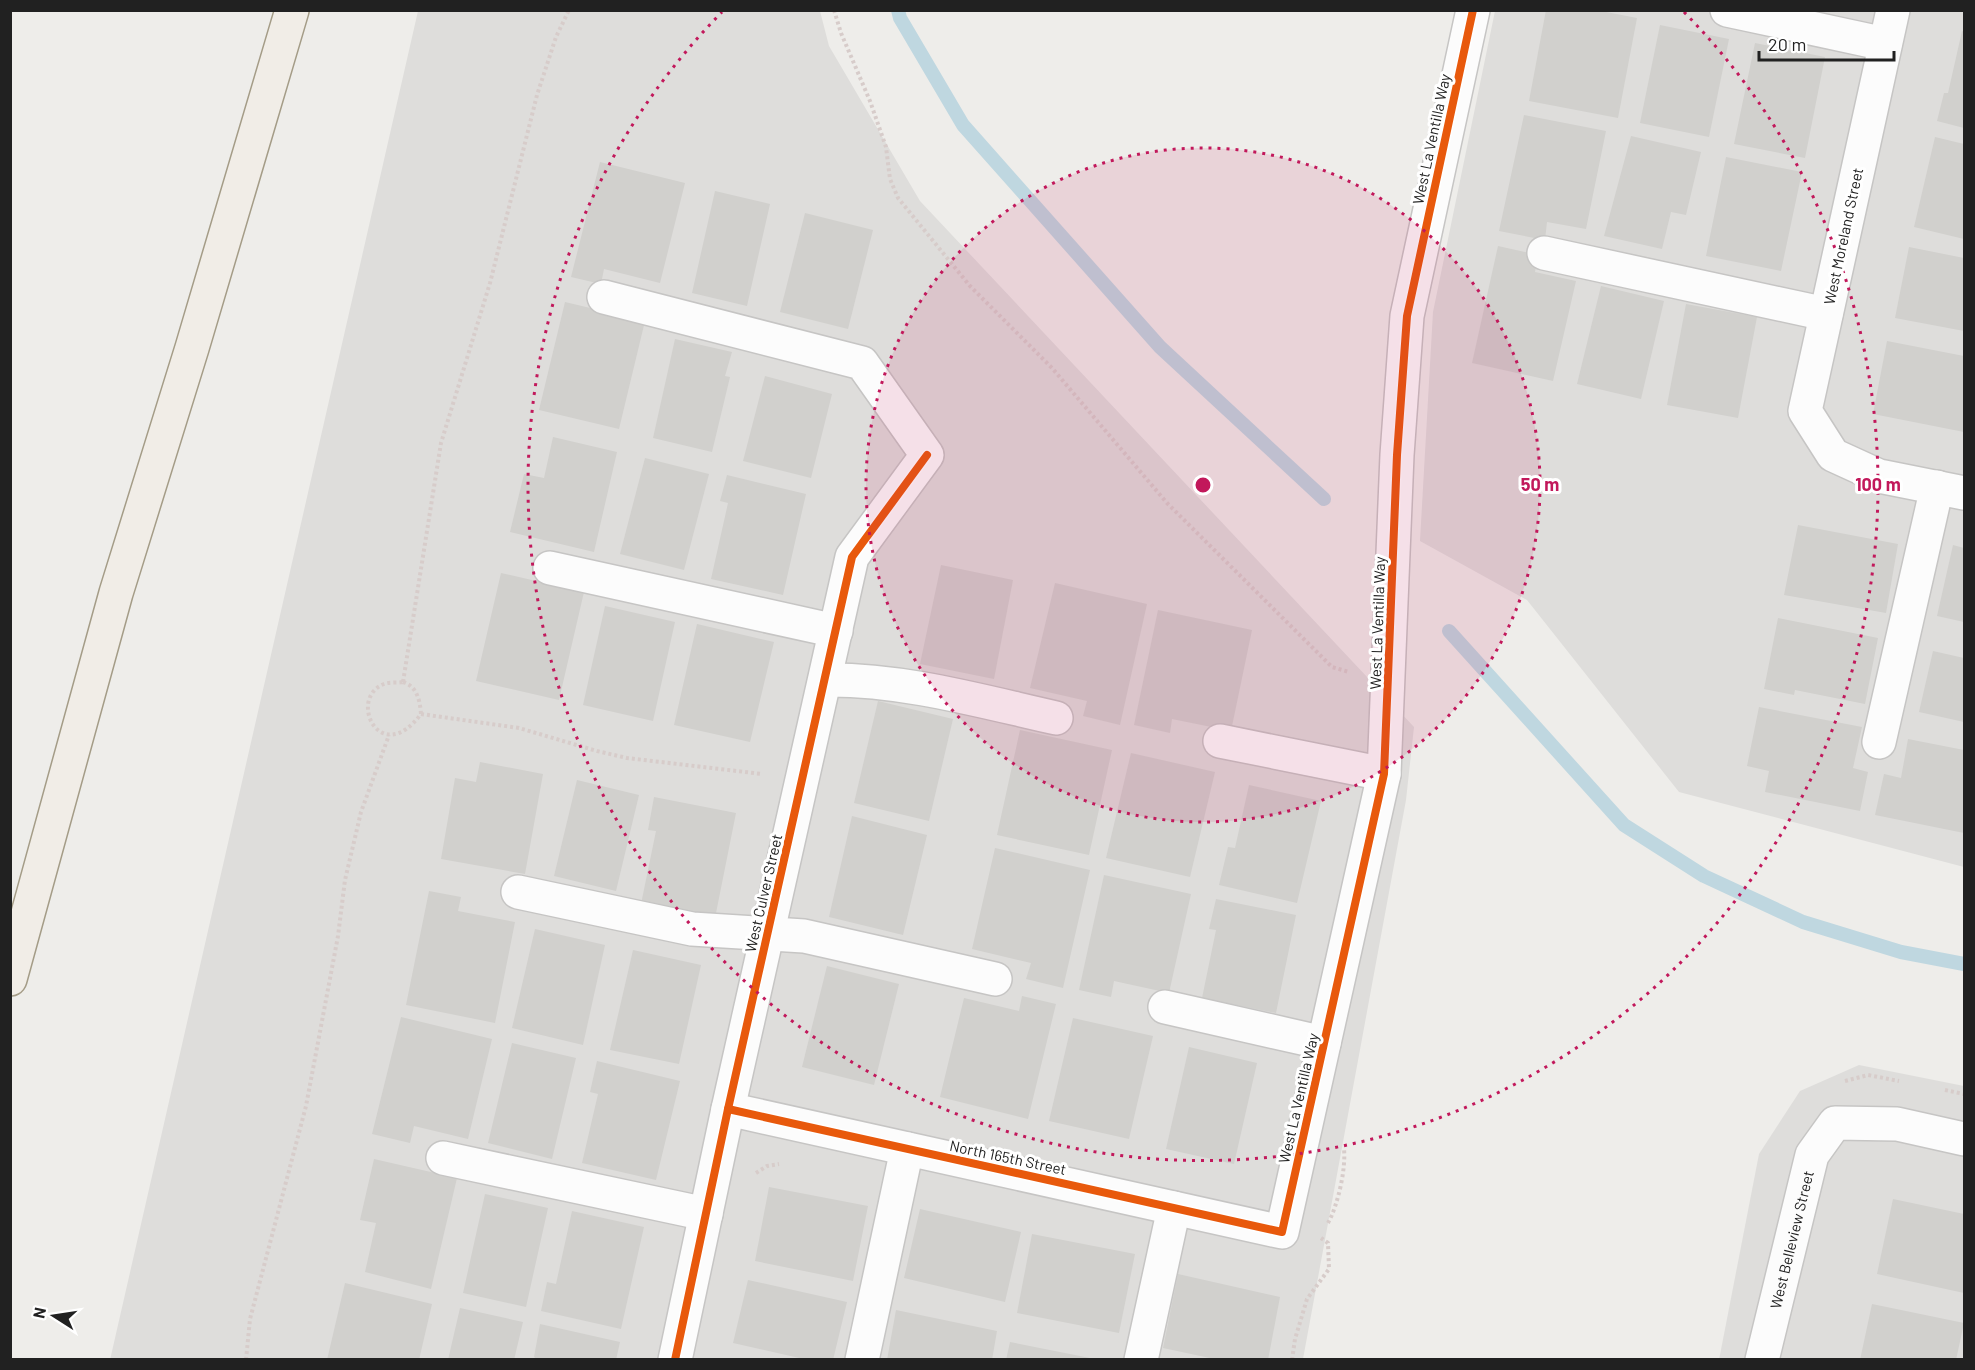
<svg xmlns="http://www.w3.org/2000/svg" width="1975" height="1370" viewBox="0 0 1975 1370" font-family="Barlow,sans-serif">
	<style>
		.residential { fill: #dedddb }
		.lines { fill: none; stroke-linecap: round; stroke-linejoin: round }
		.stream { stroke: #bfd7e0; stroke-width: 14 }
		.building { fill: #d1d0cd }
		.minor-casing { stroke: #c6c5c4; stroke-width: 36 }
		.major-casing { stroke: #a49c87; stroke-width: 36 }
		.path { stroke: #d7ccca; stroke-width: 4; stroke-dasharray: 3 3; stroke-linecap: butt }
		.minor { stroke: #fcfcfc; stroke-width: 33 }
		.major { stroke: #f1ede7; stroke-width: 33 }
		.cycleway-casing { stroke: #fff; stroke-width: 11 }
		.cycleway { stroke: #e8590c; stroke-width: 8 }
		.ring { fill: none; stroke: #c2185b; stroke-width: 3; stroke-dasharray: 3 6 }
		.labels { text-anchor: middle; dominant-baseline: central; stroke-width: 6; stroke-linejoin: round; paint-order: stroke }
		.street-label { font-size: 15px; fill: #212121; stroke: #fff }
		.centre { fill: #c2185b; stroke: #fff; stroke-width: 3 }
		.ring-label { font-size: 18px; text-anchor: middle; font-weight: bold; fill: #c2185b; stroke: #fff; stroke-width: 6; stroke-linejoin: round; paint-order: stroke }
	</style>
	<rect width="100%" height="100%" fill="#eeedea"/>
	<!-- residential -->
	<g class="residential">
		<path d="M418,11h402l9,35 91,155 494,526 -8,73 -103,559 -1193,1z"/>
		<path d="M1495,11h469v856l-285,-75 -152,-192 -107,-59 13,-229z"/>
		<path d="M1859,1065l105,21v273l-245,1 40,-206 41,-63z"/>
	</g>
	<g class="lines">
		<!-- stream -->
		<g class="stream">
			<path d="M898,10l2,8 63,107 197,222 164,152"/>
			<path d="M1449,631l175,194 80,51 99,46 98,30 63,12"/>
		</g>
	</g>
	<!-- building -->
	<g class="building">
		<path d="M1546,10h50l41,8 -19,100 -89,-17z"/>
		<path d="M1660,25l69,14 -20,98 -69,-14z"/>
		<path d="M1962,31l2,1v96l-27,-7 7,-28h4z"/>
		<path d="M1755,43l70,14 -20,101 -71,-14z"/>
		<path d="M1524,115l82,16 -20,98 -39,-7 -2,18 -46,-9z"/>
		<path d="M1631,136l70,16 -15,63 -15,-3 -9,37 -58,-13z"/>
		<path d="M1935,137l29,7v95l-50,-12z"/>
		<path d="M1726,157l76,15 -21,99 -75,-15z"/>
		<path d="M600,162l85,21 -25,100 -56,-14 -3,15 -30,-7z"/>
		<path d="M715,191l55,13 -23,102 -55,-13z"/>
		<path d="M805,213l68,17 -25,99 -68,-17z"/>
		<path d="M1498,246l40,9 -3,17 41,9 -23,100 -81,-18z"/>
		<path d="M1909,247l55,11v73l-69,-13z"/>
		<path d="M1601,286l63,15 -23,98 -64,-15z"/>
		<path d="M565,302l80,19 -26,108 -80,-19z"/>
		<path d="M1686,304l71,13 -19,101 -71,-13z"/>
		<path d="M675,339l57,13 -7,24 5,1 -18,75 -59,-14z"/>
		<path d="M1887,341l77,15v76l-91,-18z"/>
		<path d="M765,376l67,18 -21,84 -68,-17z"/>
		<path d="M553,437l64,15 -23,100 -84,-20 14,-58 20,4z"/>
		<path d="M645,458l64,16 -25,96 -64,-16z"/>
		<path d="M727,475l79,19 -23,101 -72,-16 17,-76 -8,-2z"/>
		<path d="M1798,525l100,19 -12,69 -102,-18z"/>
		<path d="M1953,545l11,3v74l-27,-6z"/>
		<path d="M941,565l72,15 -19,99 -74,-15z"/>
		<path d="M501,573l83,19 -25,108 -83,-19z"/>
		<path d="M1055,583l92,21 -27,121 -37,-9 4,-15 -57,-13z"/>
		<path d="M605,606l70,16 -22,99 -70,-16z"/>
		<path d="M1158,610l94,20 -21,101 -59,-12 -2,14 -36,-8z"/>
		<path d="M1778,618l100,20 -13,66 -70,-14 -1,5 -30,-6z"/>
		<path d="M697,624l77,18 -24,100 -76,-17z"/>
		<path d="M1933,651l31,7v64l-45,-10z"/>
		<path d="M878,701l75,18 -24,102 -75,-18z"/>
		<path d="M1759,707l103,20 -9,41 15,4 -8,39 -95,-19 4,-21 -22,-5z"/>
		<path d="M1020,730l92,20 -23,105 -92,-20z"/>
		<path d="M1908,739l56,11v83l-89,-18 9,-41 17,4z"/>
		<path d="M1131,753l84,19 -25,105 -84,-19z"/>
		<path d="M480,762l63,12 -18,100 -84,-15 14,-81 21,4z"/>
		<path d="M577,780l62,15 -23,96 -62,-15z"/>
		<path d="M1249,785l72,16 -24,102 -78,-18 9,-38 7,1z"/>
		<path d="M654,797l82,16 -21,105 -74,-14 15,-73 -8,-1z"/>
		<path d="M852,816l75,19 -24,100 -74,-18z"/>
		<path d="M995,848l95,22 -27,118 -37,-9 5,-16 -59,-14z"/>
		<path d="M1104,875l87,19 -22,99 -55,-12 -3,16 -32,-7z"/>
		<path d="M429,891l32,6 -3,14 57,11 -20,101 -89,-18z"/>
		<path d="M1216,899l80,16 -20,98 -74,-15 14,-68 -7,-1z"/>
		<path d="M535,929l70,16 -22,100 -71,-17z"/>
		<path d="M633,950l68,15 -22,99 -69,-14z"/>
		<path d="M827,966l72,18 -25,101 -72,-18z"/>
		<path d="M1022,996l34,8 -28,115 -88,-22 24,-99 55,13z"/>
		<path d="M401,1017l91,22 -24,100 -54,-13 -4,17 -38,-9z"/>
		<path d="M1073,1018l80,18 -24,103 -80,-18z"/>
		<path d="M512,1043l64,15 -24,101 -64,-16z"/>
		<path d="M1189,1047l68,16 -23,101 -68,-15z"/>
		<path d="M597,1061l83,20 -24,99 -74,-17 16,-69 -8,-2z"/>
		<path d="M374,1159l83,19 -26,111 -66,-17 11,-49 -16,-3z"/>
		<path d="M769,1187l99,19 -15,75 -98,-20z"/>
		<path d="M485,1194l63,14 -22,99 -63,-14z"/>
		<path d="M1893,1199l71,15v79l-87,-19z"/>
		<path d="M920,1209l101,23 -16,70 -101,-24z"/>
		<path d="M572,1211l72,16 -23,102 -80,-18 6,-29 9,2z"/>
		<path d="M1032,1234l103,20 -16,79 -102,-20z"/>
		<path d="M1178,1274l102,23 -12,63h-49l-56,-12z"/>
		<path d="M748,1280l99,22 -14,58h-25l-75,-17z"/>
		<path d="M345,1283l87,21 -13,56h-92z"/>
		<path d="M1872,1304l92,19 -8,37h-96z"/>
		<path d="M460,1308l63,14 -9,38h-66z"/>
		<path d="M896,1310l101,21 -5,29h-105z"/>
		<path d="M540,1324l80,18 -4,18h-78l-4,-3z"/>
		<path d="M1010,1342l80,16v2h-84z"/>
	</g>
	<g class="lines">
		<defs>
			<g id="minor">
				<path d="M1727,10l158,34"/>
				<path d="M1893,10l-88,401 28,44 46,21 85,17"/>
				<path d="M1544,253l282,61"/>
				<path d="M604,297l258,66 65,92 -75,102 -124,552 -53,251"/>
				<path d="M550,568l286,63"/>
				<path d="M825,680c78,-1 155,21 231,38"/>
				<path d="M1220,741l164,33"/>
				<path d="M1879,742l58,-255"/>
				<path d="M518,892l174,37 112,7 191,43"/>
				<path d="M1165,1007l159,36"/>
				<path d="M728,1109l554,123 102,-458 13,-319 10,-139 66,-306"/>
				<path d="M443,1158l263,56"/>
				<path d="M862,1360l45,-211"/>
				<path d="M1141,1360l33,-152"/>
				<path id="s1" d="M1762,1360l50,-205 23,-32 62,1 67,15"/>
			</g>
			<path id="major" d="M10,979l106,-386 76,-245 100,-338"/>
		</defs>
		<!-- minor casing -->
		<use href="#minor" class="minor-casing"/>
		<!-- major casing -->
		<use href="#major" class="major-casing"/>
		<!-- path -->
		<g class="path">
			<path d="M834,10l7,23 29,68 16,46 4,32 8,19 72,88 82,82 115,135 165,164 17,5"/>
			<path d="M403,682l38,-239 49,-160 47,-188 19,-58 13,-27"/>
			<path d="M403,682c14,4 17,19 18,32 -41,55 -74,-16 -37,-30 5,-2 13,-1 19,-2z"/>
			<path d="M421,714l98,14 78,23 30,7 135,16"/>
			<path d="M1845,1081l23,-6 31,6"/>
			<path d="M1945,1090l19,4"/>
			<path d="M756,1173l11,-7 12,-2"/>
			<path d="M1328,1223c10,-18 18,-54 16,-74"/>
			<path d="M246,1360l4,-41 56,-213 32,-170 7,-56 16,-68 28,-77"/>
			<path d="M1292,1360l3,-21 12,-40 22,-30 -1,-26 -7,-5"/>
		</g>
		<!-- minor -->
		<use href="#minor" class="minor"/>
		<!-- major -->
		<use href="#major" class="major"/>
		<defs>
			<g id="cycleway">
				<path d="M728,1109l554,123 102,-458 13,-319 10,-139 66,-306"/>
				<path d="M675,1360l53,-251 124,-552 75,-102"/>
			</g>
		</defs>
		<!-- cycleway casing -->
		<use href="#cycleway" class="cycleway-casing"/>
		<!-- cycleway -->
		<use href="#cycleway" class="cycleway"/>
	</g>
	<!-- distance rings -->
	<circle cx="1203" cy="485" r="337" fill="#c2185b" fill-opacity=".12"/>
	<g class="ring">
		<circle cx="1203" cy="485" r="337"/>
		<path d="M1684 12A675 675 0 1 1 722 12"/>
	</g>
	<g class="labels">
		<!-- street labels -->
		<g class="street-label">
			<text transform="translate(1431 139) rotate(-78)">West La Ventilla Way</text>
			<text transform="translate(1843 236) rotate(-78)">West Moreland Street</text>
			<text transform="translate(1377 623) rotate(-88)">West La Ventilla Way</text>
			<text transform="translate(763 893) rotate(-77)">West Culver Street</text>
			<text transform="translate(1298 1098) rotate(-77)">West La Ventilla Way</text>
			<text transform="translate(1008 1157) rotate(12)">North 165th Street</text>
			<text stroke="none"><textPath href="#s1" startOffset="124">West Belleview Street</textPath></text>
		</g>
	</g>
	<circle cx="1203" cy="485" r="9" class="centre"/>
	<g class="ring-label">
		<text x="1540" y="491">50 m</text>
		<text x="1878" y="491">100 m</text>
	</g>
	<!-- border -->
	<rect width="1975" height="1370" fill="none" stroke="#212121" stroke-width="24"/>
	<!-- north arrow -->
	<g transform="translate(54 1316) rotate(282)" stroke="#ffffff" stroke-width="4.5" paint-order="stroke">
	<path d="M0-4.5L10 22L0 15L-10 22Z" fill="#212121"/>
	<text y="-9" font-size="16" font-weight="bold" text-anchor="middle" fill="#212121">N</text>
	</g>
	<!-- scale -->
	<path d="M1759 51v9h135v-9" fill="none" stroke="#212121" stroke-width="3"/>
	<text x="1768" y="51" font-size="18" fill="#212121" stroke="#ffffff" stroke-width="4.5" paint-order="stroke">20 m</text>
</svg>
